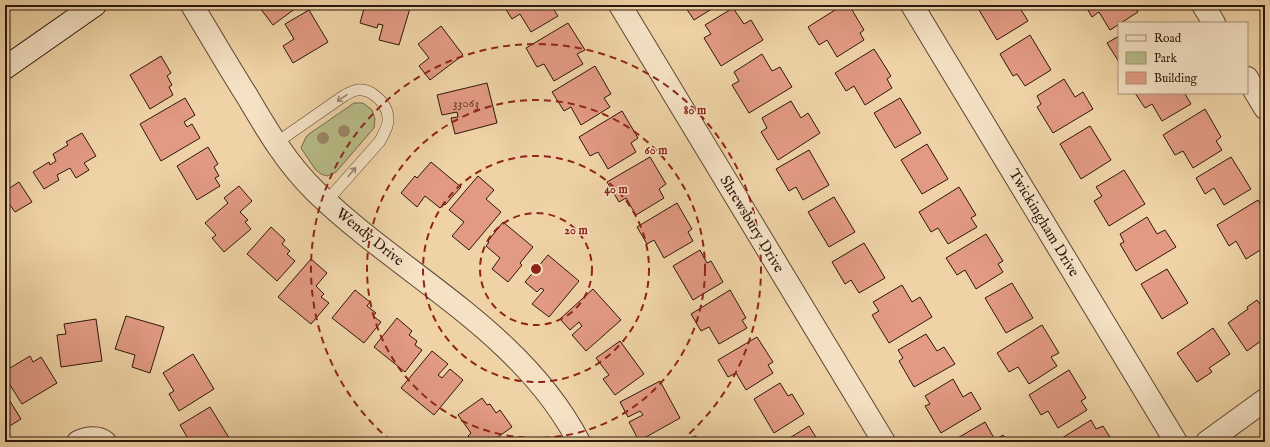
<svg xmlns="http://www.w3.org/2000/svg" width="1270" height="447" viewBox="0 0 1270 447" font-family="'IM FELL English',serif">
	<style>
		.green { fill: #b8bc87; stroke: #726a4a }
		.building { fill: #e29a82; stroke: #2c170c }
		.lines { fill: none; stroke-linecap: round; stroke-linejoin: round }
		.service-casing { stroke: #5d4632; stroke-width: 12 }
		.minor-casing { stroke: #5d4632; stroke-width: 24 }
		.secondary-casing { stroke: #2c170c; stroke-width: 24 }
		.service { stroke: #f5e2c5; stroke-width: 11 }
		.minor { stroke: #f5e2c5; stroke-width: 22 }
		.secondary { stroke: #f5e2c5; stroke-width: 22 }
		.tree { fill: #9b8766 }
		.oneway { stroke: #9b8772 }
		.ring { fill: none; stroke: #8f2418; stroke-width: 2; stroke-dasharray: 7 5 }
		.labels { text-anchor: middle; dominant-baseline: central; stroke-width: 3; stroke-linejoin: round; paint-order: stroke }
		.number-label { font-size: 13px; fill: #5a382a }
		.street-label { font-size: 15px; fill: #2c170c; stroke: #f5e2c5 }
		.centre { fill: #8f2418; stroke: #f5e2c5; stroke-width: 2 }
		.ring-label { font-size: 12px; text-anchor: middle; font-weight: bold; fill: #8f2418; stroke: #f5e2c5; stroke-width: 3; stroke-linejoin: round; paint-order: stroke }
	</style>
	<rect width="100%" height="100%" fill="#efd3a6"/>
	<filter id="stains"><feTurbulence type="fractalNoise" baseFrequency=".005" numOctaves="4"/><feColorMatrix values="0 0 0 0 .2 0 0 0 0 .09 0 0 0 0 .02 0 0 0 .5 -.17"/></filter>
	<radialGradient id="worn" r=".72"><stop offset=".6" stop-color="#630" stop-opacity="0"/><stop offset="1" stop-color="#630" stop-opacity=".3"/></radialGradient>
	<!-- green -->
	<path class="green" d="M354,103h9l9,7 3,9 -1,9 -38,44 -9,4 -6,-2 -6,-5 -14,-21 5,-11 3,-3z"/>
	<!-- building -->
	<g class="building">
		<path d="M264,5h36l-27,20 -13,-17z"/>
		<path d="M365,5h46l-12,40 -20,-5 4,-15 -5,-1 -1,4 -17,-5z"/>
		<path d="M503,5h52l-3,2 6,9 -27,16 -11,-18 -8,5z"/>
		<path d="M684,5h34l-24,15z"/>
		<path d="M843,5h6l15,25 -4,3 4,7 -27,17 -10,-17 -8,5 -11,-18z"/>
		<path d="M976,5h42l10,16 -31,19z"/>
		<path d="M1085,5h49l4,7 -28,18 -11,-18 -7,5z"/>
		<path d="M733,8l11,16 7,-4 12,20 -42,26 -17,-28 7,-4 -6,-9z"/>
		<path d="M309,10l19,32 -35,21 -10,-17 11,-7 -9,-15z"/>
		<path d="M568,23l17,27 -8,4 6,10 -29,17 -10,-17 -7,3 -11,-19z"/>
		<path d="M441,26l22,29 -33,25 -11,-14 10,-8 -11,-14z"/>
		<path d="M1030,35l21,35 -26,16 -8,-12 -4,2 -13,-22z"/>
		<path d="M1119,36v26l-12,-19z"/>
		<path d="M874,49l17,27 -4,3 5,9 -27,17 -11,-19 -8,5 -11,-18z"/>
		<path d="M762,54l10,17 8,-4 12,20 -43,26 -17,-28 7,-4 -5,-9z"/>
		<path d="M161,56l10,17 -4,3 5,9 -3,2 4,8 -23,14 -20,-34z"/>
		<path d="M595,66l16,28 -7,4 6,9 -29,18 -10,-18 -7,4 -12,-19z"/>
		<path d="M1064,79l11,18 8,-5 10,17 -40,24 -16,-26 4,-3 -4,-8z"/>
		<path d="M487,83l10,40 -42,11 -4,-16 7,-1 -1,-5 -15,3 -5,-20z"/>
		<path d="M1135,93h52l-2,1 6,10 -29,17 -10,-17 -7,4z"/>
		<path d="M185,98l10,17 -11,7 3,5 5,-3 8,14 -39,23 -21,-37z"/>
		<path d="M900,98l21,35 -26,15 -21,-35z"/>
		<path d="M791,101l10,17 7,-5 12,20 -42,27 -17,-28 6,-4 -5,-10z"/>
		<path d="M1205,109l16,28 -5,4 6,9 -29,18 -10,-17 -8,4 -12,-20z"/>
		<path d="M622,111l16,27 -7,5 5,9 -28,17 -10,-17 -8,4 -11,-19z"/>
		<path d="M1090,126l21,34 -30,19 -21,-35z"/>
		<path d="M82,133l14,23 -12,7 5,7 -13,8 -6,-10 -13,7 2,5 -15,9 -11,-17 16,-10 1,3 6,-4 -3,-7 15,-9 -2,-3z"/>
		<path d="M927,144l21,35 -26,15 -21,-34z"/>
		<path d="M208,147l10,17 -4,3 5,9 -4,2 5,8 -23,14 -20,-34z"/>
		<path d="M809,150l20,35 -26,15 -7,-13 -7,4 -13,-22z"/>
		<path d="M650,157l16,27 -7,5 5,9 -28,17 -10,-17 -7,4 -12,-20z"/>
		<path d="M1231,157l20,32 -27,16 -10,-17 -9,6 -9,-16z"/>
		<path d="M431,162l30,25 -16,18 -1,-1 -4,4 -15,-12 -8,11 -16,-14 14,-17 2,2z"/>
		<path d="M1124,170l21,34 -36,22 -15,-25 8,-5 -6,-9z"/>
		<path d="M478,176l16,14 -8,9 15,13 -32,38 -17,-14 12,-14 -15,-12z"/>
		<path d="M19,182l13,20 -17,10 -5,-7 -5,3v-17z"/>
		<path d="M239,186l13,15 -12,11 8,8 -3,2 6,7 -27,23 -12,-14 4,-3 -11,-12 23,-20 -4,-5z"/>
		<path d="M959,187l17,28 -5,3 6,9 -29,17 -10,-16 -7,4 -12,-20z"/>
		<path d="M834,197l21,35 -26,15 -21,-35z"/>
		<path d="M1258,200l7,12v35l-19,12 -10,-18 -7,5 -12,-21z"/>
		<path d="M677,203l15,26 -4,3 5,9 -29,17 -10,-18 -7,4 -10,-17z"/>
		<path d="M1147,217l10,17 8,-4 11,17 -40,24 -16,-27 4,-2 -4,-8z"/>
		<path d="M503,222l30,25 -13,16 2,2 -14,17 -16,-13 8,-11 -14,-12 3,-4 -1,-1z"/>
		<path d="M271,227l14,13 -3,4 8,7 -3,3 8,7 -18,20 -30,-27z"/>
		<path d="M986,234l17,27 -5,3 5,8 -27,17 -11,-19 -8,5 -11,-17z"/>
		<path d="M864,243l21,35 -26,15 -8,-13 -6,4 -13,-22z"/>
		<path d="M700,250l7,13 4,-2 12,21 -30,18 -20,-34z"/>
		<path d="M548,255l31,26 -30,36 -17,-13 12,-14 -3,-2 -4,4 -12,-10z"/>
		<path d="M311,259l16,14 -11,13 8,8 -3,3 8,6 -18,21 -33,-27z"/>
		<path d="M1167,269l21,34 -26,16 -21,-35z"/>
		<path d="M1012,283l21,35 -27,15 -21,-35z"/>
		<path d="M902,285l10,17 8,-5 12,20 -43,26 -17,-28 7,-4 -6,-9z"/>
		<path d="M593,289l28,31 -35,31 -14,-16 10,-9 -3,-4 -9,8 -10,-11z"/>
		<path d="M355,290l15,12 -3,4 9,7 -3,3 8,6 -17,21 -32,-25z"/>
		<path d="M730,290l16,28 -4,2 5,8 -28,16 -10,-17 -8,4 -10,-17z"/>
		<path d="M1257,300l8,11v27l-18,13 -19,-28 20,-14 -1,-2z"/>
		<path d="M126,316l38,11 -14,46 -18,-6 3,-12 -20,-6z"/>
		<path d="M397,318l15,13 -3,4 8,6 -2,4 7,5 -17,22 -31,-25z"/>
		<path d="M96,319l6,42 -41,6 -4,-32 9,-1 -2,-10z"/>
		<path d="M1042,325l17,28 -8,4 6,9 -28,18 -11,-17 -9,5 -12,-19z"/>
		<path d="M1213,328l17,26 -21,14 3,4 -15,10 -20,-29z"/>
		<path d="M926,334l11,17 7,-4 11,17 -41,23 -15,-26 4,-3 -5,-8z"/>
		<path d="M757,337l16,25 -5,3 5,8 -27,17 -10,-17 -8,4 -10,-17z"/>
		<path d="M620,341l24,33 -29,21 -12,-16 6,-4 -13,-17z"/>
		<path d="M432,351l16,13 -10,11 4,3 8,-9 13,11 -29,35 -33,-27z"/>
		<path d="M193,354l21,35 -35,22 -10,-17 5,-3 -11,-18z"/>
		<path d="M30,356l3,6 8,-5 16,26 -35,21 -17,-27v-6z"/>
		<path d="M1069,370l17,28 -5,3 6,9 -29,18 -10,-17 -7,4 -12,-20z"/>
		<path d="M953,379l10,18 8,-5 10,17 -40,24 -16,-27 5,-2 -5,-8z"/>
		<path d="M660,381l20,37 -41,23 -10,-19 14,-7 -3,-4 -12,6 -8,-15z"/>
		<path d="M780,383l8,13 4,-2 12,20 -30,19 -20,-34z"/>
		<path d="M5,393l16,26 -16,10z"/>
		<path d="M482,398l5,7 3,-1 6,9 4,-3 12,17 -21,15h-19l-4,-6 3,-3 -13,-18z"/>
		<path d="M210,407l21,34 -41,1 -10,-17z"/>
		<path d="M1091,420l5,9 7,-3 10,16h-48l-3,-4z"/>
		<path d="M985,422l10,18 8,-5 4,7h-49l-2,-3z"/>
		<path d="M809,426l8,13 4,-2 3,5h-41z"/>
		<path d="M696,436l2,6h-21z"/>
	</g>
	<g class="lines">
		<defs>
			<path id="service" d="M276,143l69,-48c4,-2 8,-4 12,-5 14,-2 30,13 31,27 1,9 -4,16 -8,24l-54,61"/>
			<g id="minor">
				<path d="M192,5c18,30 36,61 55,91 20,34 40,68 69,96 87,84 205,139 263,250"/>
				<path d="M620,5l264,437"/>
				<path d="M912,5l264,437"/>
				<path d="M1203,5l11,18"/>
				<path d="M1247,78l18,30"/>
				<path d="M78,442c8,-4 19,-6 27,0"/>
				<path d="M1207,442l58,-42"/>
			</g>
			<path id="secondary" d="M5,68l90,-63"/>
		</defs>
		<!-- service casing -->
		<use href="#service" class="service-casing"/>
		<!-- minor casing -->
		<use href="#minor" class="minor-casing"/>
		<!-- secondary casing -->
		<use href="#secondary" class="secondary-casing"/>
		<!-- service -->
		<use href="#service" class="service"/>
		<!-- minor -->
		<use href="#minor" class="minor"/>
		<!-- secondary -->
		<use href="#secondary" class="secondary"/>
	</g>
	<!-- trees -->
	<g class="tree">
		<circle cx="344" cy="131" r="6"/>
		<circle cx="323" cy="138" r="6"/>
	</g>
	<!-- one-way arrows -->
	<defs><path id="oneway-shaft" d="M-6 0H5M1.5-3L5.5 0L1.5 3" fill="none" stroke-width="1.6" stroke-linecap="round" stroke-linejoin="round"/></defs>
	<g class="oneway">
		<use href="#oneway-shaft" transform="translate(342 98) rotate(147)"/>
		<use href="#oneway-shaft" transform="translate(352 172) rotate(-49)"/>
	</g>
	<!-- distance rings -->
	<g class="ring">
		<circle cx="536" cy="269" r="56"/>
		<circle cx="536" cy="269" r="113"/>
		<circle cx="536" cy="269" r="169"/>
		<path d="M391 441A225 225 0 1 1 681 441"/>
	</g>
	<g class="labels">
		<!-- number labels -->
		<g class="number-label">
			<text x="466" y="103">33063</text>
		</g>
		<!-- street labels -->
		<g class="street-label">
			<text transform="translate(1044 223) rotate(59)">Twickingham Drive</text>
			<text transform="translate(752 224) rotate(59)">Shrewsbury Drive</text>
			<text transform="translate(370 237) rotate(39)">Wendy Drive</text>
		</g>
	</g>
	<circle cx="536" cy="269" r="6" class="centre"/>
	<g class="ring-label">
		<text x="695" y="114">80 m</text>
		<text x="656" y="154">60 m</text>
		<text x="616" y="193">40 m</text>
		<text x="576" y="234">20 m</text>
	</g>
	<!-- margin -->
	<rect width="1270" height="447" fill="none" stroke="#efd3a6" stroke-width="20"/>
	<rect x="6" y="6" width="1258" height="435" fill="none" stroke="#2c170c" stroke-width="2"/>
	<rect x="10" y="10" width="1250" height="427" fill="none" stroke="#2c170c"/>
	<!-- legend -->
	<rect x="1118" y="22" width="130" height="72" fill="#f5e2c5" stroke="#a5917b"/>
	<rect x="1126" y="35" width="20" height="6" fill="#f5e2c5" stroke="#a5917b"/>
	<text x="1154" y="42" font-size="12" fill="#2c170c">Road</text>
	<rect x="1126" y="52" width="20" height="12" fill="#b8bc87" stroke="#a5917b"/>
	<text x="1154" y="62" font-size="12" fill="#2c170c">Park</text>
	<rect x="1126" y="72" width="20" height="12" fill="#e29a82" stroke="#a5917b"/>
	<text x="1154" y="82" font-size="12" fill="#2c170c">Building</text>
	<rect width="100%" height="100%" filter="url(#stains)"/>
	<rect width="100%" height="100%" fill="url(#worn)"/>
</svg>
